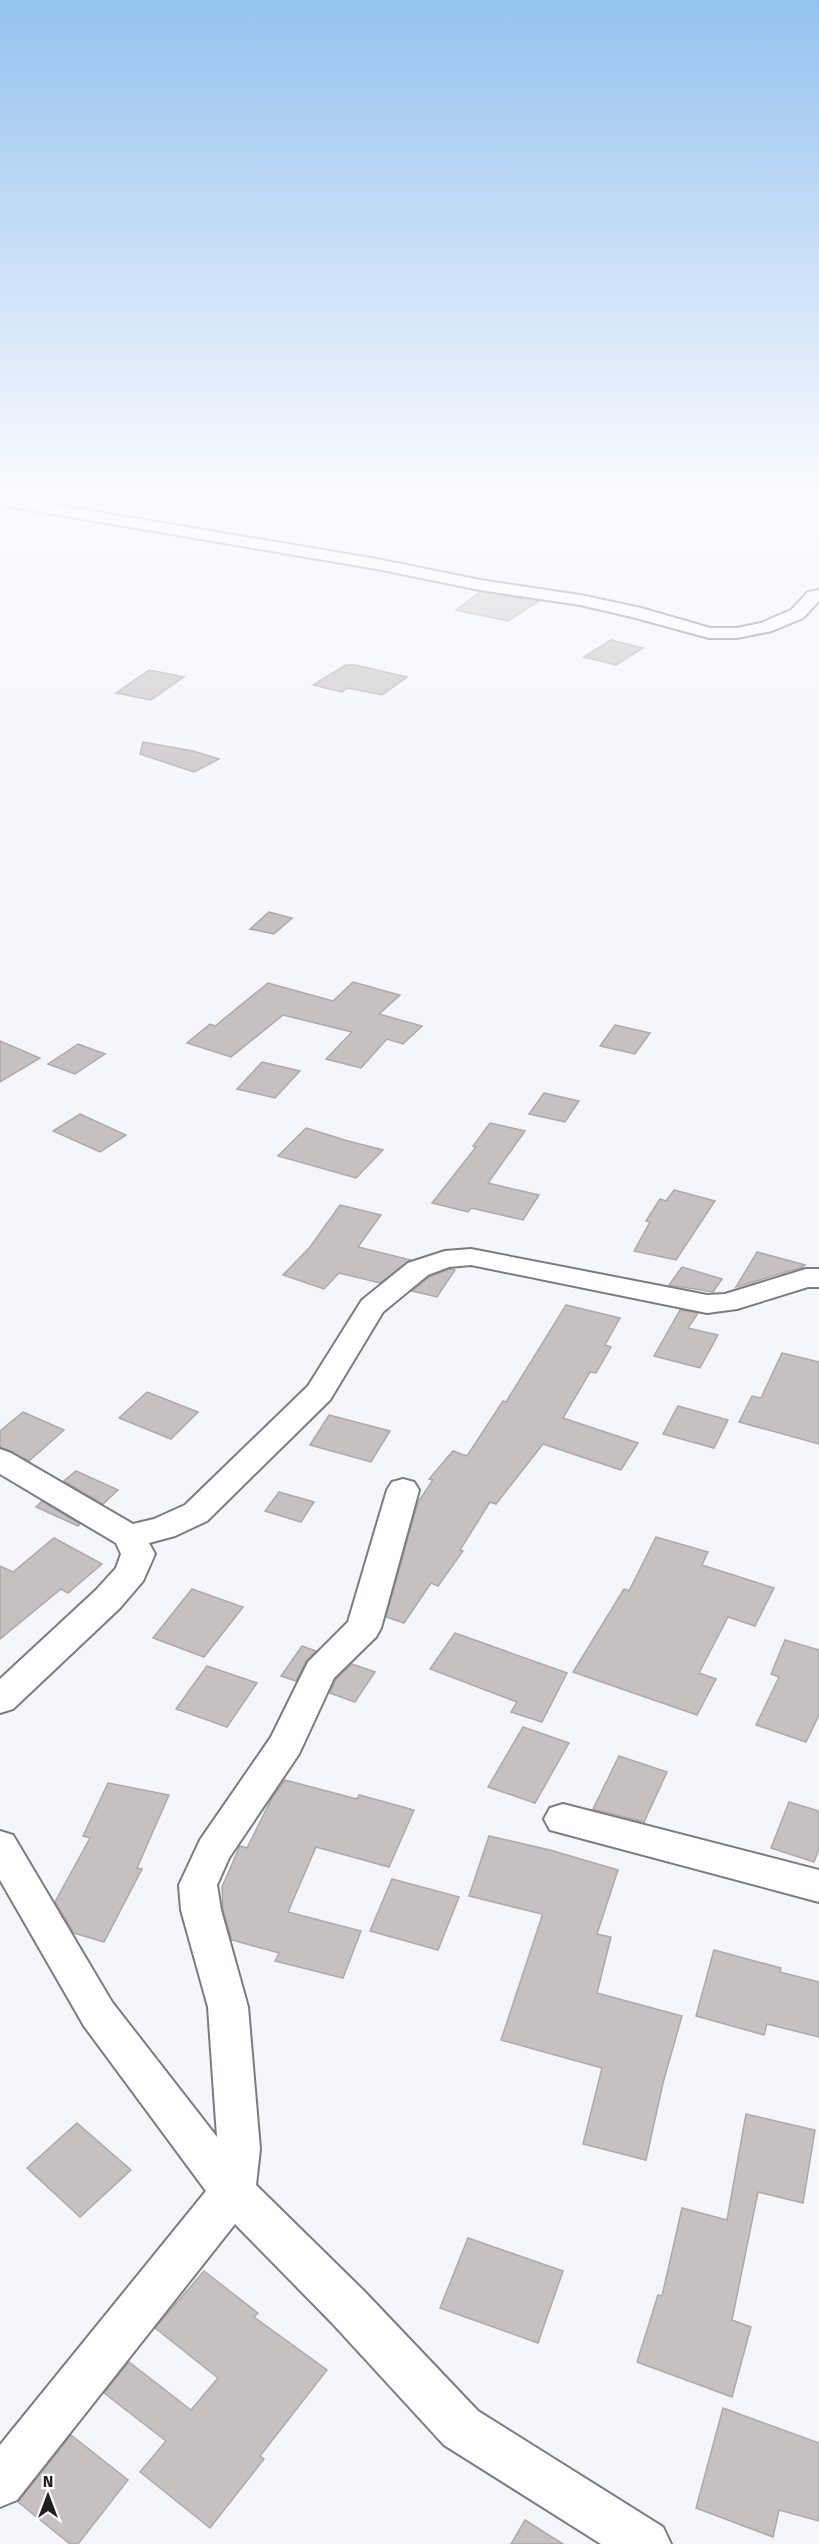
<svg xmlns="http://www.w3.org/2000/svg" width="819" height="2544" viewBox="0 0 819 2544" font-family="'Fira Sans',sans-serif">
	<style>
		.building { fill: #c7c0c1; stroke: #afa8aa; stroke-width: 1.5 }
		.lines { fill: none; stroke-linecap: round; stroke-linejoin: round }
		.minor-casing { stroke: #7a7c82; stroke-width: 4 }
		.minor { fill: #fff; fill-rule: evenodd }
	</style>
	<rect width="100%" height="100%" fill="#f4f6fc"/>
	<!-- building -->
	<g class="building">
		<path d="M480,592l59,9 -31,20 -52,-11z"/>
		<path d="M611,640l32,8 -27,17 -32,-8z"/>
		<path d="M346,665h9l52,12 -25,18 -34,-7 -6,4 -29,-7z"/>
		<path d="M149,670l35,7 -33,23 -35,-7z"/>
		<path d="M143,742l50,9 26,8 -25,13 -54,-18z"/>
		<path d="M269,912l23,6 -18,16 -24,-5z"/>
		<path d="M353,982l47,13 -21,19 43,12 -19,18 -16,-5 -26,29 -35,-9 26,-27 -69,-17 -52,42 -44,-14 23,-19 5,2 53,-43 65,18z"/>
		<path d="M615,1025l35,8 -15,21 -35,-8z"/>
		<path d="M0,1041l40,17 -40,24z"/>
		<path d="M78,1044l27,10 -30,20 -27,-10z"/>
		<path d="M262,1062l38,9 -25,27 -38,-9z"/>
		<path d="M544,1093l35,8 -14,21 -36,-8z"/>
		<path d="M80,1114l46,21 -26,17 -47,-21z"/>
		<path d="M490,1123l35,8 -37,52 51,12 -16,25 -52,-12 -3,4 -36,-9 44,-56 -3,-1z"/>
		<path d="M306,1128l42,13 35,9 -27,28 -78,-22z"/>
		<path d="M674,1190l41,11 -39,59 -42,-9 16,-29 -4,-1 14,-22 6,2z"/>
		<path d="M340,1205l41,10 -23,32 53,13 -31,23 -41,-10 -15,16 -41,-14 27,-28z"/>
		<path d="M757,1252l48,13 -2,2 -67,20z"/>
		<path d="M682,1267l40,12 -9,13 -44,-7z"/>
		<path d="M450,1269l5,1 -18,27 -25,-6 17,-14z"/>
		<path d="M566,1305l54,13 -15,27 6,2 -15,26 -6,-1 -27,46 75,25 -17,27 -78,-26 -47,60 -6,-2 -30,48 3,1 -25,35 -7,-3 -27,40 -18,-6 32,-115 15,-22 -4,-1 24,-28 14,5 36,-55 3,1z"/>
		<path d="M680,1310l18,3 -10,15 30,7 -18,33 -46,-12z"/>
		<path d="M782,1353l37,9v82l-80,-22 13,-26 9,2z"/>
		<path d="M147,1392l51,20 -27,27 -52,-21z"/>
		<path d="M678,1406l50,14 -14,28 -51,-14z"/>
		<path d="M23,1412l41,18 -35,31 -29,-14v-16z"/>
		<path d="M329,1415l61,16 -19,31 -61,-17z"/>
		<path d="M76,1471l42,19 -15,14 -39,-23z"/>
		<path d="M279,1492l35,10 -13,20 -36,-11z"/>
		<path d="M42,1501l38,23 -2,2 -42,-19z"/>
		<path d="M656,1537l52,15 -6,13 72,23 -19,38 -27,-9 -29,56 17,6 -19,36 -124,-43 51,-83 5,2z"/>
		<path d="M54,1538l48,26 -34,29 -7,-4 -61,50v-73l13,6z"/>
		<path d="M192,1589l51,18 -39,50 -51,-19z"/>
		<path d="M455,1633l112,40 -25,49 -31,-10 6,-10 -87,-33z"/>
		<path d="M785,1640l34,10v65l-13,27 -50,-17 23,-48 -8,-3z"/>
		<path d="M302,1646l14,5 -10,10 -10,20 -15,-5z"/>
		<path d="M352,1664l23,8 -20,30 -25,-9 6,-14z"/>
		<path d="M207,1666l50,17 -30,44 -51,-18z"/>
		<path d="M523,1727l46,16 -34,60 -47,-16z"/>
		<path d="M619,1756l48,16 -23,50 -51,-13z"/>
		<path d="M285,1780l72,19 2,-4 55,15 -25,57 -73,-20 -28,65 73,19 -18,47 -68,-17 4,-8 -47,-13 -9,-30 -1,-23 18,-41 7,2 25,-50z"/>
		<path d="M108,1783l61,12 -32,73 5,1 -38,73 -30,-9 -19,-31 35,-64 -7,-2z"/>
		<path d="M789,1802l30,9v38l-5,13 -43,-14z"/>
		<path d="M489,1836l61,14 68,20 -21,64 14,3 -14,56 85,23 -19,67 -17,77 -63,-16 19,-76 -101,-28 41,-124v-2l-73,-18z"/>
		<path d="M392,1879l67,18 -21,53 -68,-19z"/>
		<path d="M714,1950l67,18 -1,4 39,10v55l-52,-13 -3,11 -68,-19z"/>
		<path d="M746,2114l69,16 -12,73 -45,-11 -26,128 19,7 -19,70 -95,-35 21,-67 4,1 20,-88 45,12z"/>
		<path d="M77,2123l54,47 -51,47 -53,-49z"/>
		<path d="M468,2238l95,33 -25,72 -98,-35z"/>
		<path d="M204,2271l54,42 -4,4 73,53 -67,86 4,3 -54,69 -70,-56 26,-31 -62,-48 25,-31 62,48 27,-32 -63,-50z"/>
		<path d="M723,2408l96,35v78l-40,-11 -6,27 -77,-29z"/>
		<path d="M71,2435l57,45 -50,64h-8l-52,-42z"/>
		<path d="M525,2520l38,24h-52z"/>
	</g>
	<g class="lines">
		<defs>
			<g id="minor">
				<path d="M0,499h20l357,60 103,21 100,15 61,13 69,20h27l24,-5 30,-13 17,-18 11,-2v11l-16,17 -31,13 -35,7h-28l-77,-21 -52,-12 -100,-15 -103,-21 -377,-64z"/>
				<path d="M471,1249l236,46 18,-1 81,-25h13v18h-11l-71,22 -30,4 -236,-48 -22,2 -21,8 -45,37 -53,88 -123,121 -32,15 -26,7 6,11 -12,27 -23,27 -107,101 -13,4v-34l96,-89 20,-22 5,-14 -5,-11 -116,-69v-25l11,4 122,71 21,-5 31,-14 123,-119 54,-86 46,-37 37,-12z"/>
				<path d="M403,1479l11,3 5,8 -38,138 -5,9 -42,41 -35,76 -70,104 -12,27 4,25 27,97 12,142 -4,36 108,106 114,120 185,116 8,17h-70l-157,-99 -112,-122 -97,-99 -218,276 -17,7v-62l206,-254 -122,-165 -84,-146v-49l13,4 99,167 105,135 -9,-130 -27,-97 -2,-25 21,-45 71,-103 37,-75 40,-40 39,-132 5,-8z"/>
				<path d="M563,1804l256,66v32l-269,-72 -6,-11 6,-11z"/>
			</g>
		</defs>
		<!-- minor casing -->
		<use href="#minor" class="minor-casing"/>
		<!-- minor -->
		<use href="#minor" class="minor"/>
	</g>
	<!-- sky -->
	<linearGradient id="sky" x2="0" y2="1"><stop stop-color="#95c2ef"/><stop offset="0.58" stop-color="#fafbfe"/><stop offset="1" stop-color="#fafbfe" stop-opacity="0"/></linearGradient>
	<rect width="819" height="855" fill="url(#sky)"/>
	<!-- north arrow -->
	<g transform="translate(48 2496)" stroke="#ffffff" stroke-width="4.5" paint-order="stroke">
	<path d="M0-4.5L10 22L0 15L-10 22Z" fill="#1f1f22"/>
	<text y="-9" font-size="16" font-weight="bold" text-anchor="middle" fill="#1f1f22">N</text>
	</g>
</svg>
